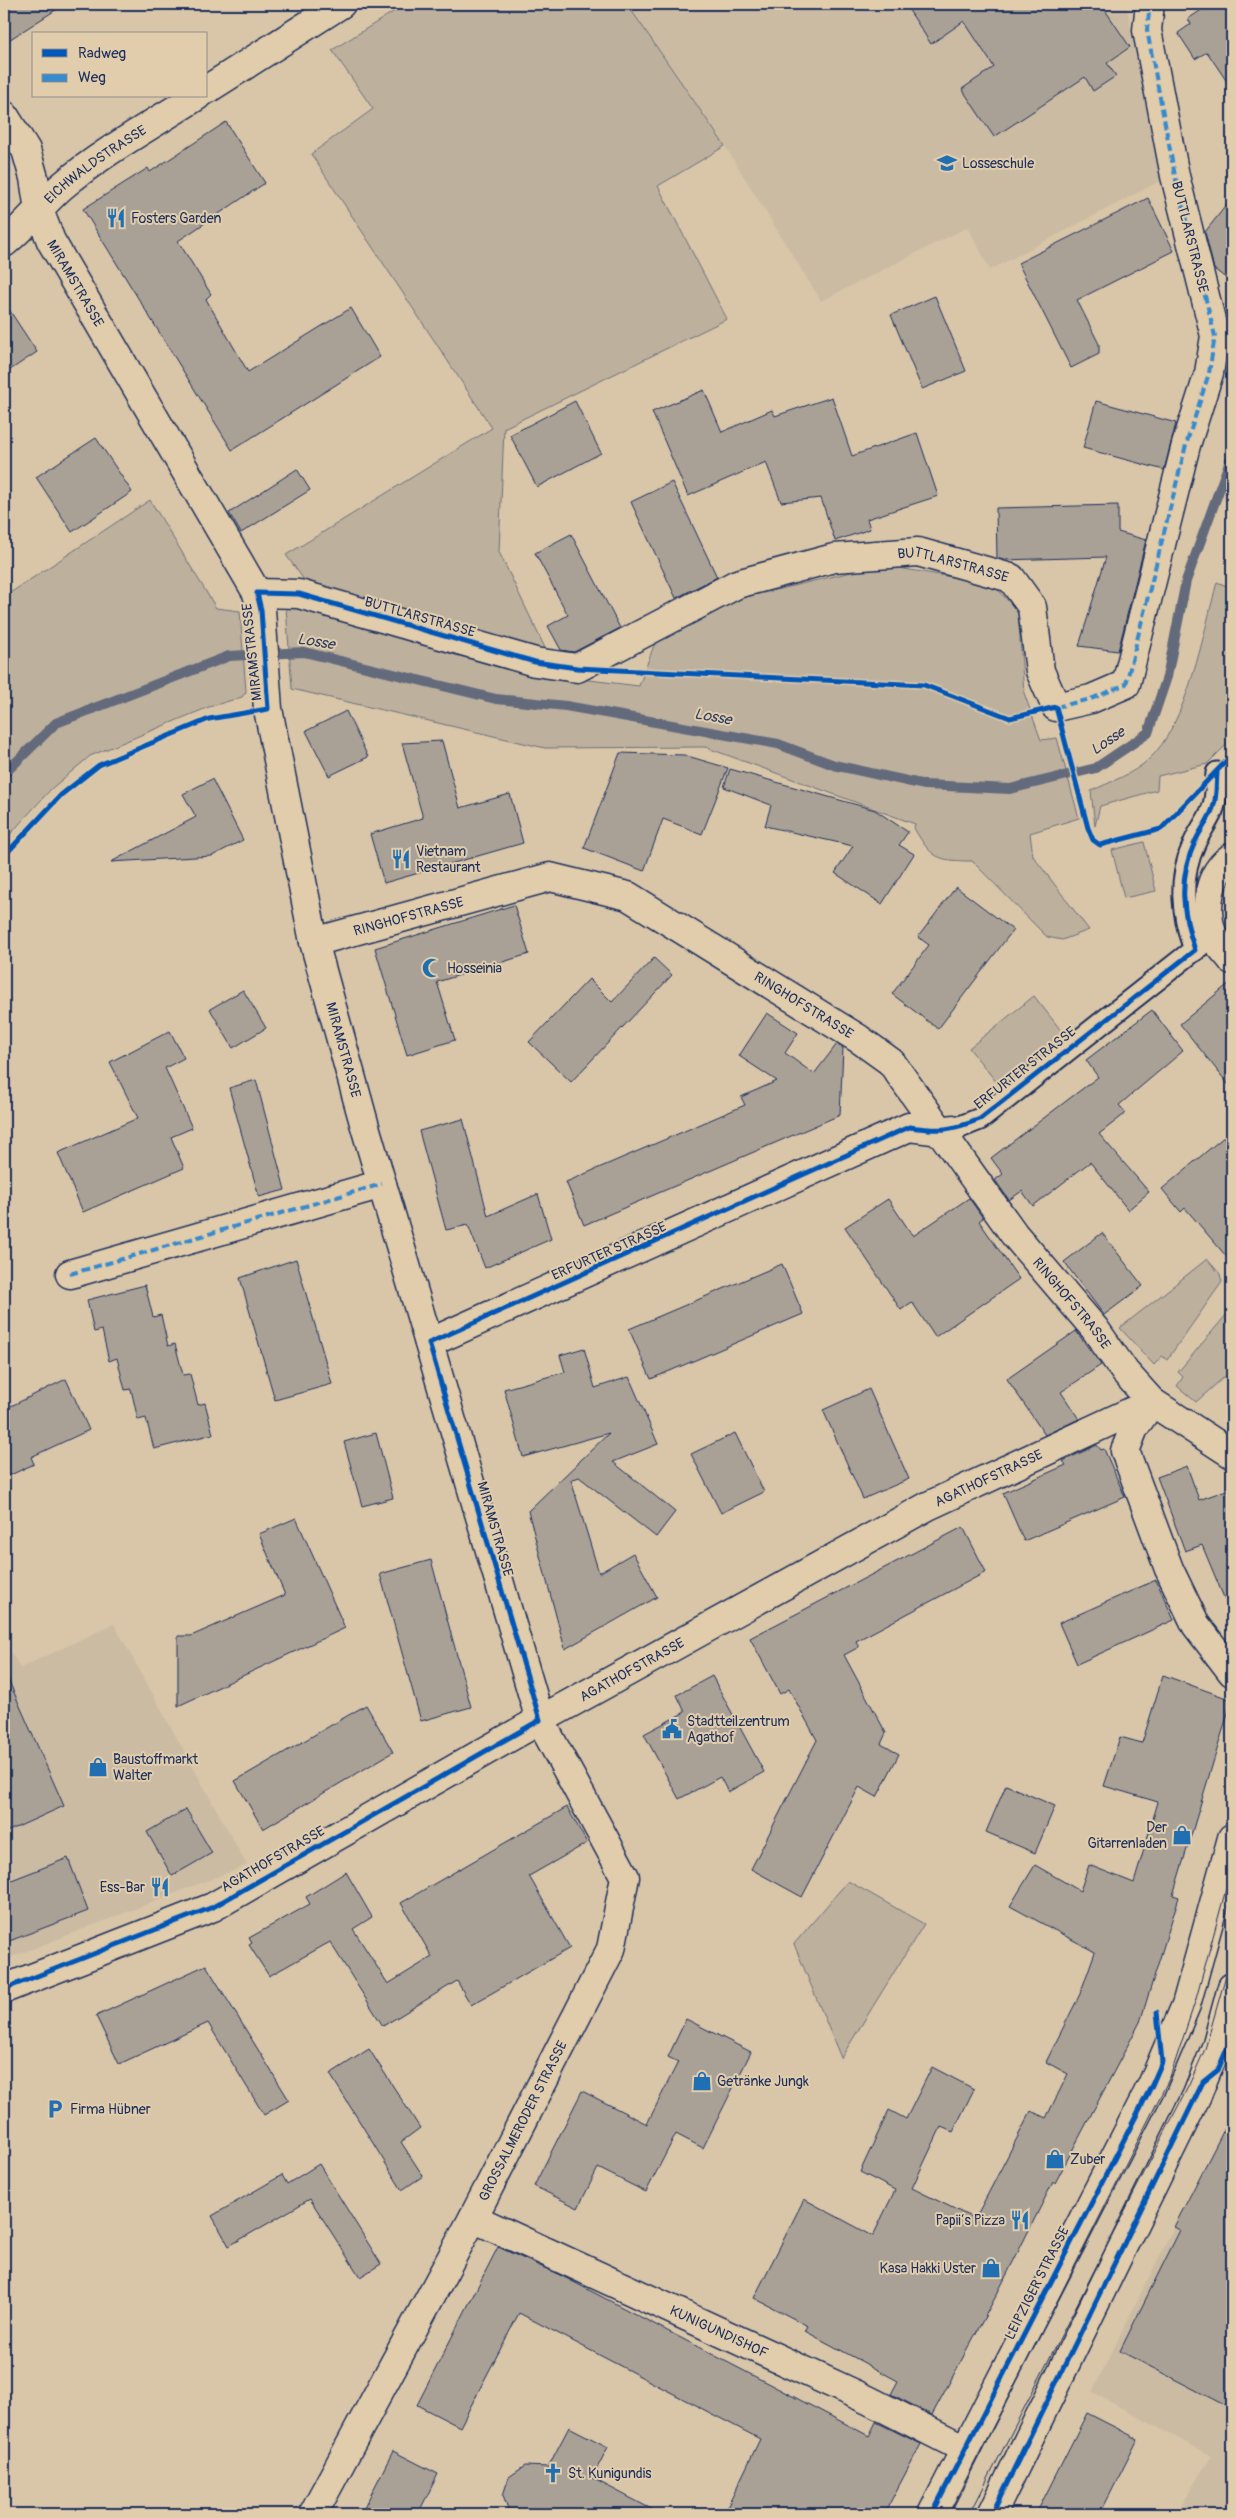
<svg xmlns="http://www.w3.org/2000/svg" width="1236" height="2518" viewBox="0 0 1236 2518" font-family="Pangolin,sans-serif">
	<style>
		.built { fill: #cbbba3 }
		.green { fill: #bdb09d; stroke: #6c707e }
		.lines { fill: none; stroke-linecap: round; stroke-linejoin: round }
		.stream { stroke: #646a7b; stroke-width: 10 }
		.building { fill: #aaa196; stroke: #1b2f5e }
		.pedestrian-casing { stroke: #1b2f5e; stroke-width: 25 }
		.minor-casing { stroke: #1b2f5e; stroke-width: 31 }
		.primary-casing { stroke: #1b2f5e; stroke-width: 31 }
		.pedestrian { stroke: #e1ccab; stroke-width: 21 }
		.minor { stroke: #e1ccab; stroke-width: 28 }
		.primary { stroke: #e1ccab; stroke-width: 28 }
		.tram { stroke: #1b2f5e; stroke-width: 1 }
		.quiet { stroke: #368acf; stroke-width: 4; stroke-dasharray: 8 4; stroke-linecap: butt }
		.cycleway-casing { stroke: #e1ccab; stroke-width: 8 }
		.cycleway { stroke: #0057b8; stroke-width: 5 }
		.labels { text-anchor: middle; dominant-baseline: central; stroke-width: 4; stroke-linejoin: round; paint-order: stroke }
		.poi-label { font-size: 14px; fill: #1b2f5e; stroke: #e1ccab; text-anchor: start }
		.street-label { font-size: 14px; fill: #1b2f5e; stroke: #e1ccab }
		.water-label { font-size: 15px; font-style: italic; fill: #2d3e65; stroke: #e1ccab }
	</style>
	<rect width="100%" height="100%" fill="#d9c6a8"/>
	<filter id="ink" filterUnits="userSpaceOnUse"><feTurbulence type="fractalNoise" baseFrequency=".02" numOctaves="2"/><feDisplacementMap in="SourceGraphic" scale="10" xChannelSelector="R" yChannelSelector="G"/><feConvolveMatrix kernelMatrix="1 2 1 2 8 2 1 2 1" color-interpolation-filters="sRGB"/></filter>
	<g filter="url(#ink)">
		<!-- built -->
		<g class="built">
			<path d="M627,4h499l36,176 -172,90 -22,-43 -147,74 -96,-155z"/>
			<path d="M114,1624l133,241 -243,95v-320l16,28z"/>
			<path d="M1174,2227l58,30v257h-56l35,-58 -119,-64z"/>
		</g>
		<!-- green -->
		<g class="green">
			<path d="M406,4h221l98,142 -67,40 69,133 -223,109 -5,124 47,98 -18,-3 -218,-59 -24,-33 206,-127 -181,-274 62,-45 -41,-59z"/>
			<path d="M150,500l66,108 24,3 6,81 -4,5 -33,10 -119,49 -39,33 -47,52v-244z"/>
			<path d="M881,565l112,19 25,28 6,81 17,47 16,-2 22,80 -49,15 3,23 56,74 -27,10 -15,-3 -75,-76c-35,0 -41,-3 -58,-33l1,-4 -210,-77 -160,1 -253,-59 -6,-81 15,-1 280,72 58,7 18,-49 68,-35z"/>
			<path d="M1217,582l15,6v151l-25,25 -49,12 -1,14 -57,16 -5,20 -4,-35c19,-9 42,-17 57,-31 39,-34 56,-129 69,-178z"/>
			<path d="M1144,842l12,49 -32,7 -12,-48z"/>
			<path d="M1034,996l33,42 -65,51 -33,-41z"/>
			<path d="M1207,1259l13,15 2,8 -55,78 -5,-4 -8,9 -34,-37z"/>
			<path d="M1232,1308v62l-36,32 -19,-16 6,-9 -5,-5z"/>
			<path d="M848,1881l76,43 -83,134 -47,-114z"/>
		</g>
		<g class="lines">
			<!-- stream -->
			<path class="stream" d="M4,774l52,-51 173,-67 75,-4 192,47 70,7 212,38 56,21 91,20 85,4 86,-21 52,-35 19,-56 19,-96 46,-126"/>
		</g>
		<!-- building -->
		<g class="building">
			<path d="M4,4h61l-61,39z"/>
			<path d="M905,4h196l29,43 -23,16 9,13 -23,15 -8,-14 -91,60 -32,-48 32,-22 -30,-46 -33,23z"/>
			<path d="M1210,4h22v85l-25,-37 -12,7 -17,-26 13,-9 -3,-5z"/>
			<path d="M226,122l39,61 -87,58 33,53 -5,5 42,73 103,-64 29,49 -148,93 -149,-241 65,-41 2,4z"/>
			<path d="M1148,198l26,53 -97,49 22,44v10l-28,14 -53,-105z"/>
			<path d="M1232,198v85l-18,-14 -9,-37z"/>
			<path d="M935,296l31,75 -44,18 -31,-74z"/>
			<path d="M4,302l33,50 -33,22z"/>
			<path d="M704,390l18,42 50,-22 3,6 57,-19 20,59 65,-23 21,63 -71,23 3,10 -35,12 -14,-43 -40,4 -15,-40 -78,34 -36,-84z"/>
			<path d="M575,401l26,52 -64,34 -27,-52z"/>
			<path d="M1096,401l80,22 -12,47 -81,-22z"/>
			<path d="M96,438l36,54 -60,40 -36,-55z"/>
			<path d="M297,469l13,21 -69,43 -12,-20z"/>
			<path d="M672,482l45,95 -41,21 -45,-96z"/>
			<path d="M1118,505v27l28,8 -28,111 -39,-5 27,-89 -103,3 -6,-2 -1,-50z"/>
			<path d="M571,534l49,94 -46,24 -13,-2 -13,-24 20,-11 -33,-62z"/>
			<path d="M346,711l22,46 -39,19 -23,-45z"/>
			<path d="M442,741l18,67 50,-14 13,49 -139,40 -14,-49 53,-16 -21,-75z"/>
			<path d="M620,753l64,2 44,13 -26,66 -39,-15 -19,52 -60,-23z"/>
			<path d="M730,769l145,41 33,22 -9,13 15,9 -32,50 -47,-31 18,-27 -88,-20 6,-21 -47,-18z"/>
			<path d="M212,779l31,61 -31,16 -101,6 85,-45 -13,-23z"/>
			<path d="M956,887l57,43 -75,99 -46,-35 37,-49 -11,-8z"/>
			<path d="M514,905l15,49 -92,28 18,58 -48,15 -32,-107z"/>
			<path d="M654,958l18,17 -101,107 -42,-40 60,-63 23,23z"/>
			<path d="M1232,981v108l-52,-65z"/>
			<path d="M243,990l23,38 -33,20 -23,-39z"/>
			<path d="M1152,1010l31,41 -64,54 7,8 -27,21 50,58 -21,18 -38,-48 -57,44 -11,-15 -13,9 -14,-20 8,-6 -12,-16 107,-81 -12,-17z"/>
			<path d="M767,1013l31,20 -13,20 29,21 23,-30 6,4 -3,67 -256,110 -18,-43 179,-77 -4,-8 36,-16 -38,-25z"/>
			<path d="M170,1031l14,27 -19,10 27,60 -21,9 13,31 -101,44 -25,-59 80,-35 -28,-56z"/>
			<path d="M256,1080l29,110 -26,7 -30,-109z"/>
			<path d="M463,1119l25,97 50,-22 13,45 -66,29 -17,-43 -22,5 -27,-99z"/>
			<path d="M1232,1130v133l-47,-55 -4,4 -19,-23z"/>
			<path d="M969,1198l14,20 -4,3 40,58 -84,58 -23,-35 -11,8 -56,-83 43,-28 25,37z"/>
			<path d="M1102,1233l41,53 -39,29 -40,-53z"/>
			<path d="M296,1259l36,125 -57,16 -35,-122z"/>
			<path d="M782,1264l21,50 -152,65 -22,-50z"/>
			<path d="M145,1285l8,32 8,-2 7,31 7,-2 8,31 7,-1 8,31 7,-2 8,31 -59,15 -8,-31 -8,2 -7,-31 -6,1 -8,-32 -8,3 -7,-31 -8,2 -7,-32z"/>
			<path d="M1076,1331l25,34 -40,27 18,27 -34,16 -38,-56z"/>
			<path d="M584,1348l11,40 34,-11 29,67 -45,18 62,50 -19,25 -77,-60 -8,3 28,93 34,-20 24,44 -92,52 -37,-138 81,-78 -86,24 -19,-68 61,-17 -5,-17z"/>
			<path d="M66,1379l23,51 -58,27 3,7 -30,14v-82l5,11z"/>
			<path d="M869,1389l40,90 -46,20 -40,-89z"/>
			<path d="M376,1433l17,65 -31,8 -18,-64z"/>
			<path d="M735,1433l29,59 -43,21 -30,-59z"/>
			<path d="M1097,1445l4,5 3,-1 21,48 -101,44 -21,-48 63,-28 -3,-4z"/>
			<path d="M1187,1466l12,34 33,-12v129l-30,-72 -17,6 -28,-74z"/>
			<path d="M296,1518l49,110 -167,78v-70h13l94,-41 -26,-61z"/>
			<path d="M963,1527l23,45 -130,69 3,6 -15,8 42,78 -5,11 18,10 -22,43 -18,-10 -57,110 -51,-28 66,-129 -28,-51 -9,5 -30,-56z"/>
			<path d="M431,1560l40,147 -50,14 -41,-147z"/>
			<path d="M1156,1580l18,40 -97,44 -18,-41z"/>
			<path d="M4,1670l60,136 -60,27z"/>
			<path d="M1163,1675l69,25 -59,195 6,2 -20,64 -19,61 -85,161 -2,-1 -57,114 -64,119 -41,-21 7,-13 -93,-50 3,-5 -54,-28 50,-99 69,37 22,-46 -35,-18 29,-62 17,9 26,-52 42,22 -21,43 -12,-5 -29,61 63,31 56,-108 15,7 22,-44 -22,-12 34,-68 15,-42 -85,-46 25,-41 45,26 9,-26 45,18 24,-81 -54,-16 16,-49 22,6z"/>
			<path d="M712,1676l52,96 -36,20 -8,-15 -41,22 -35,-65 41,-22 -8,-17z"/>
			<path d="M366,1705l27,47 -130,77 -28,-48z"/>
			<path d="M1006,1785l49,21 -20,47 -49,-21z"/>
			<path d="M567,1807l20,36 -58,33 41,72 -99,57 -14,-24 -74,45 -53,-84 -61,34 -20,-31 3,-2 -3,-5 61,-34 -4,-7 40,-25 26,45 -19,12 35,55 44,-27 -31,-54z"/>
			<path d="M186,1809l26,44 -40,23 -25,-44z"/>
			<path d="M68,1858l20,53 -84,32v-60z"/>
			<path d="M206,1965l83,135 -25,15 -56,-92 -89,41 -23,-48z"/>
			<path d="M686,2019l65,33 -48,96 -27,-14 -30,58 -48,-24 -20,40 -44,-22 48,-95 65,33 31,-62 -10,-5z"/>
			<path d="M369,2049l51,79 -19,14 22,34 -21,14 -72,-116z"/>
			<path d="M1232,2114v295l-112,-58 60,-121 -6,-3z"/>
			<path d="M319,2164l62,100 -21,13 -50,-78 -81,47 -17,-30 70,-41 5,9z"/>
			<path d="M498,2247l64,29 307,160 7,-14 45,22 -37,70h-160l36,-75 -241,-126 -59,114 -43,-22z"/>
			<path d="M1087,2413l51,26 -38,75h-64z"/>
			<path d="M569,2427l39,20 -16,31 69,36h-151l-7,-19 6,-18 16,-11 23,1z"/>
			<path d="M393,2451l45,23 -20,40h-57z"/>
		</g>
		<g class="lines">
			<defs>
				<g id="pedestrian">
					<path d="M1195,950c-13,-37 -17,-72 0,-108 5,-12 14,-22 18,-34 4,-10 3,-24 4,-35"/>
					<path d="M955,1129l25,-10 223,-176"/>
				</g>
				<g id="minor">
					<path d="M206,90l135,-86"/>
					<path id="s1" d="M4,115l22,35 8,28 5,32 12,31 206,352 4,17 7,99 46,233 50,181 176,597 85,157 -14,72 -138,269 -160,296"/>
					<path id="s2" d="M4,243c21,-17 37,-38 57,-56 41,-35 91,-62 136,-91"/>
					<path id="s3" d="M257,593l42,1 236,68 42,6 160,-84 97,-26 84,-6 93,26 21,29 8,64 16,36 35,-8 35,-15 60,-239 23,-72 6,-37 -40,-160 -28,-146 3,-26"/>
					<path d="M1232,857c-24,16 -29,53 -19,78 4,9 13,17 19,25"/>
					<path id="s4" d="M314,942l236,-65 78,19 231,143 32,23 123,172 81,95 30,43 27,30 80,52"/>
					<path d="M70,1274l312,-90"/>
					<path d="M429,1343l480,-216 32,4 12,-2"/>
					<path d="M1152,1402l-18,26 -9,23 44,118 27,56 36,47"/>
					<path id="s5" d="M4,1989l209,-82 327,-187 388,-214 224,-104"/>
					<path id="s6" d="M473,2218l395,182 97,49"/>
				</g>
				<g id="primary">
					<path d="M932,2514l220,-429 34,-80 46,-167"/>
					<path d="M992,2514l205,-419 19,-48 16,-60"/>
				</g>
			</defs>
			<!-- pedestrian casing -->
			<use href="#pedestrian" class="pedestrian-casing"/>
			<!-- minor casing -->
			<use href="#minor" class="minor-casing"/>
			<!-- primary casing -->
			<use href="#primary" class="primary-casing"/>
			<!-- pedestrian -->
			<use href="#pedestrian" class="pedestrian"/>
			<!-- minor -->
			<use href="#minor" class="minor"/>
			<!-- primary -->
			<use href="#primary" class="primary"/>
			<!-- tram -->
			<g class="tram">
				<path d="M950,2514l220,-437 26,-78 36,-132"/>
				<path d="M970,2514l219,-429 16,-36 27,-95"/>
			</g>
			<!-- quiet -->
			<g class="quiet">
				<path d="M1056,707l35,-8 35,-15 60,-239 23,-72 6,-37 -40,-160 -28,-146 3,-26"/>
				<path d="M70,1274l312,-90"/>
			</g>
			<defs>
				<g id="cycleway">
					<path d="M4,856l57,-61 38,-30 110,-46 59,-10 -7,-99 -4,-17 42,1 236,68 42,6 347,17 86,33 46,-11 32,121 5,12 7,5 61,-16 71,-74"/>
					<path d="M4,1989l209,-82 327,-187 -111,-377 480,-216c32,4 41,4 71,-8l215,-169c-13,-37 -17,-72 0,-108 5,-12 14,-22 18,-34 4,-10 3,-24 4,-35"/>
					<path d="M932,2514l220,-429 10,-23 -5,-50"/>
					<path d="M992,2514l211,-432 15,-12 14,-33"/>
				</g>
			</defs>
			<!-- cycleway casing -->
			<use href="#cycleway" class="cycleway-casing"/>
			<!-- cycleway -->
			<use href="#cycleway" class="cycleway"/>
		</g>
	</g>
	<!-- icons -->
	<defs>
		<symbol id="school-bare" viewBox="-9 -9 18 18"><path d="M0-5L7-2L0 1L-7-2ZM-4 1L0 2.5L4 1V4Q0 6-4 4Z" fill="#1f6fb2" stroke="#e1ccab" stroke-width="2.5" paint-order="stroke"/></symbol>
		<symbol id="restaurant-bare" viewBox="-9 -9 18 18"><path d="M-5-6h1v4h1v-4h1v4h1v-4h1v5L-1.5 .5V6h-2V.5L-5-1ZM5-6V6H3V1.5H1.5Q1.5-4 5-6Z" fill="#1f6fb2" stroke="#e1ccab" stroke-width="2.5" paint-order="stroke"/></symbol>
		<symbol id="mosque-bare" viewBox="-9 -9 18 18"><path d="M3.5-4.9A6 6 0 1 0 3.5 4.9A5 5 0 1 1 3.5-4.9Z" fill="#1f6fb2" stroke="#e1ccab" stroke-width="2.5" paint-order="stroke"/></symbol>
		<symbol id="civic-bare" viewBox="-9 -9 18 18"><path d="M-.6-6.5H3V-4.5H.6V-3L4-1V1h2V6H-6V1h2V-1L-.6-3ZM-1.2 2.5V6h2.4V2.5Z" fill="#1f6fb2" stroke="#e1ccab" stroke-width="2.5" paint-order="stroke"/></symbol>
		<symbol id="shop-bare" viewBox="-9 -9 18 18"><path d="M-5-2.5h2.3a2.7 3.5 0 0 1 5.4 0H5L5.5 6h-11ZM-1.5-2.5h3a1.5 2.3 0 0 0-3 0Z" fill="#1f6fb2" stroke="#e1ccab" stroke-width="2.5" paint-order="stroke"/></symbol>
		<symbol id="parking-bare" viewBox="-9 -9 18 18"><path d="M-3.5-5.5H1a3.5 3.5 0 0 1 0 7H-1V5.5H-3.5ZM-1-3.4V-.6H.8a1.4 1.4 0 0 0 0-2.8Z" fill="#1f6fb2" stroke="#e1ccab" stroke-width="2.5" paint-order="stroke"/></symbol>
		<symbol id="church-bare" viewBox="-9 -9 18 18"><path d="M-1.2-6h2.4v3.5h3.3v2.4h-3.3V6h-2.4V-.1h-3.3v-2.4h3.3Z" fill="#1f6fb2" stroke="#e1ccab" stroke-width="2.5" paint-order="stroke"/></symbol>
	</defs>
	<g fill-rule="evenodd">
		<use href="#school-bare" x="933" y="149" width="28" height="28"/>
		<use href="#restaurant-bare" x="102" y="204" width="28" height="28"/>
		<use href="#restaurant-bare" x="387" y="845" width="28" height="28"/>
		<use href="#mosque-bare" x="418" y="954" width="28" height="28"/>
		<use href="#civic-bare" x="658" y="1715" width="28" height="28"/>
		<use href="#shop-bare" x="84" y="1753" width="28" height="28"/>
		<use href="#shop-bare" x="1168" y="1821" width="28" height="28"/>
		<use href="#restaurant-bare" x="146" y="1873" width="28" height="28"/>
		<use href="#shop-bare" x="688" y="2067" width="28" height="28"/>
		<use href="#parking-bare" x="41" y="2095" width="28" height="28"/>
		<use href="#shop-bare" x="1041" y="2145" width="28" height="28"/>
		<use href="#restaurant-bare" x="1006" y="2206" width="28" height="28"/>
		<use href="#shop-bare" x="977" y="2254" width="28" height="28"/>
		<use href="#church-bare" x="539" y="2459" width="28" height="28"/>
	</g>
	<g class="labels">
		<!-- poi labels -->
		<g class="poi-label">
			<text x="962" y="163">Losseschule</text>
			<text x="131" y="218">Fosters Garden</text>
			<text x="416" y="851">Vietnam<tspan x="416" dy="16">Restaurant</tspan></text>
			<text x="447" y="968">Hosseinia</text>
			<text x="687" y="1721">Stadtteilzentrum<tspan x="687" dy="16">Agathof</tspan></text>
			<text x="113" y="1759">Baustoffmarkt<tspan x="113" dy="16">Walter</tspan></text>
			<text x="1167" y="1827" text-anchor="end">Der<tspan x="1167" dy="16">Gitarrenladen</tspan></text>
			<text x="145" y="1887" text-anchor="end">Ess-Bar</text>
			<text x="717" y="2081">Getränke Jungk</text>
			<text x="70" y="2109">Firma Hübner</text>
			<text x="1070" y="2159">Zuber</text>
			<text x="1005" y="2220" text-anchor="end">Papii‘s Pizza</text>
			<text x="976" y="2268" text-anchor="end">Kasa Hakki Uster</text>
			<text x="568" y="2473">St. Kunigundis</text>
		</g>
		<!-- street labels -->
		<g class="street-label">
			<text stroke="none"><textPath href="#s2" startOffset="121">EICHWALDSTRASSE</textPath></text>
			<text transform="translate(1190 237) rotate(76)">BUTTLARSTRASSE</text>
			<text stroke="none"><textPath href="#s1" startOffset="185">MIRAMSTRASSE</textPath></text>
			<text stroke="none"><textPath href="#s3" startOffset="732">BUTTLARSTRASSE</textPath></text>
			<text transform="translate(420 617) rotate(16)">BUTTLARSTRASSE</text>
			<text transform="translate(252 652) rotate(-96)">MIRAMSTRASSE</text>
			<text stroke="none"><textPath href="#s4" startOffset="98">RINGHOFSTRASSE</textPath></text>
			<text stroke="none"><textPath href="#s4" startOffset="532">RINGHOFSTRASSE</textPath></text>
			<text stroke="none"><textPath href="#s1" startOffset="1010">MIRAMSTRASSE</textPath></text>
			<text transform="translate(1025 1068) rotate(-38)">ERFURTER STRASSE</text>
			<text transform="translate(609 1251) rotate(-24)">ERFURTER STRASSE</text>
			<text stroke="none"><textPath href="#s4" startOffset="938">RINGHOFSTRASSE</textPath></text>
			<text stroke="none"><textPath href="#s5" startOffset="1111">AGATHOFSTRASSE</textPath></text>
			<text transform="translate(495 1529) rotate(74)">MIRAMSTRASSE</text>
			<text stroke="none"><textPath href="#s5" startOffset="706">AGATHOFSTRASSE</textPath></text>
			<text transform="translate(273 1859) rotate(-30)">AGATHOFSTRASSE</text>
			<text transform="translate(523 2121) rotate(-63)">GROSSALMERODER STRASSE</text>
			<text transform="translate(1037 2283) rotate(-63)">LEIPZIGER STRASSE</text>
			<text stroke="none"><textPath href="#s6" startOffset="271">KUNIGUNDISHOF</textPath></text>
		</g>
		<!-- water labels -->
		<g class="water-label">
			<text transform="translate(316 642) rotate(9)">Losse</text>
			<text transform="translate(713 717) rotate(10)">Losse</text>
			<text transform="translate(1108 741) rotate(-34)">Losse</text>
		</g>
	</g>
	<!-- margin -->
	<rect width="1236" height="2518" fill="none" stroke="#e1ccab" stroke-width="20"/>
	<rect x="10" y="10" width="1216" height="2498" fill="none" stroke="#1b2f5e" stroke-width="2" filter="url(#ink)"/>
	<!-- legend -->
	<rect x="32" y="32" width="175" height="65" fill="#e1ccab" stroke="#928d8c"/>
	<rect x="42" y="49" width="25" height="8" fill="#0057b8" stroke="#928d8c"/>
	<text x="78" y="58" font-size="15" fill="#1b2f5e">Radweg</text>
	<rect x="42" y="74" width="25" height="8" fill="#368acf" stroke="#928d8c"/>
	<text x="78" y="82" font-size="15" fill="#1b2f5e">Weg</text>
</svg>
